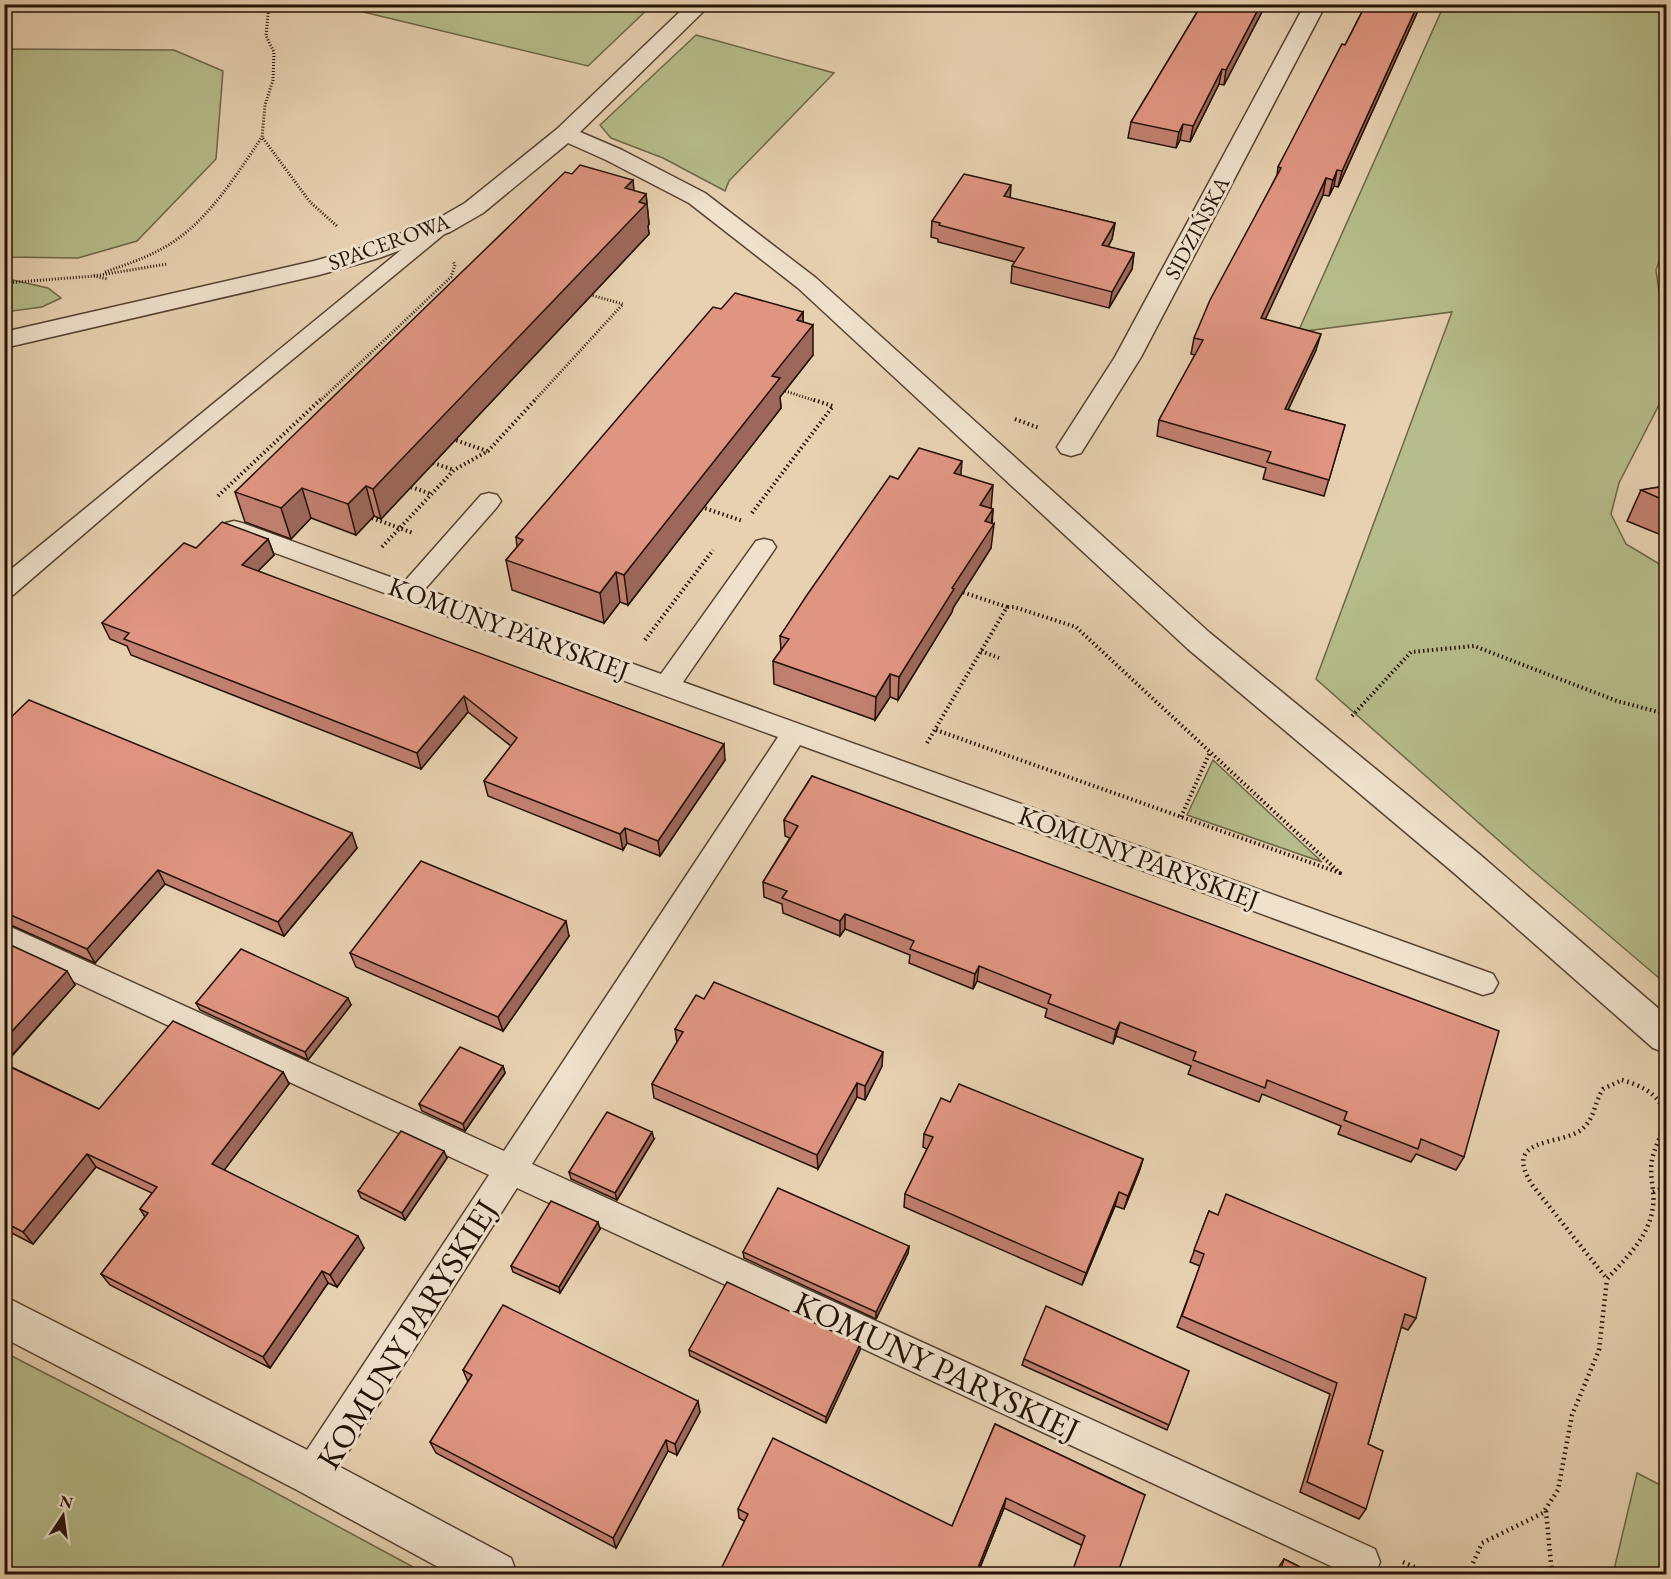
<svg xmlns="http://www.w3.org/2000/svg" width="1671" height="1579" viewBox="0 0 1671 1579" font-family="'EB Garamond',serif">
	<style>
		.green { fill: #b6bc8b; stroke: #6d6648; stroke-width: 1.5 }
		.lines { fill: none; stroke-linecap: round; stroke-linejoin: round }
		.service-casing { stroke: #554130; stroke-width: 3 }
		.minor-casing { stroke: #554130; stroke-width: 3 }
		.path-far2 { stroke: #241105; stroke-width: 3; stroke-dasharray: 1 2; stroke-linecap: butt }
		.path-far1 { stroke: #241105; stroke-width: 4; stroke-dasharray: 1.5 3; stroke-linecap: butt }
		.path { stroke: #241105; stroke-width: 4.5; stroke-dasharray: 1.5 4; stroke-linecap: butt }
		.service { fill: #efe1cc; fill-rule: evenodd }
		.minor { fill: #efe1cc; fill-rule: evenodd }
		.wall { fill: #c18070; stroke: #241105; stroke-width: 1.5 }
		.shaded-wall { fill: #9d685b; stroke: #241105; stroke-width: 1.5 }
		.building { fill: #e09582; stroke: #241105; stroke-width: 1.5 }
		.labels { text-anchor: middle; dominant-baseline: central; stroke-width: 6; stroke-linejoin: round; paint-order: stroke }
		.far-street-label { font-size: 22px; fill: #241105; stroke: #efe1cc }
		.street-label { font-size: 27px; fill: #241105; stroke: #efe1cc }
		.near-street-label { font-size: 33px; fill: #241105; stroke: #efe1cc }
	</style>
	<rect width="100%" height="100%" fill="#e7d1b1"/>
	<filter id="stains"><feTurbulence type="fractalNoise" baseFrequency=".00333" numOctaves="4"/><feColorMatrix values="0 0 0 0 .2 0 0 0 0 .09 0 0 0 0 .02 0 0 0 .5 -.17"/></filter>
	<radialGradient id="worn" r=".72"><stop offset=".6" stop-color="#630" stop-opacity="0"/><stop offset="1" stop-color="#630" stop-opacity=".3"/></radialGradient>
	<!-- green -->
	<g class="green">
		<path d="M334,5h318l-64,61z"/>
		<path d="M1444,5h222v237l-10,28 10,73v48l-47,92 -8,31 15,30 40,24v416l-135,-115 -215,-190 136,-367 -154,20z"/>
		<path d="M696,35l138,38 -105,108 -4,10 -62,-33 -52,-20 -11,-13z"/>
		<path d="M5,49l169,1 49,21 -7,88 -79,82 -59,17 -73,-1z"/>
		<path d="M4,278l44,10 13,10 -19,9 -37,5z"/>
		<path d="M1213,760l109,102 -135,-47z"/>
		<path d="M4,1352l248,128 174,94h-421z"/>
		<path d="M1637,1473l29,15v86h-53z"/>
	</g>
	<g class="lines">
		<defs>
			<g id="service">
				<path d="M441,221l7,2 3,4 -3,4 -299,247 -136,117 -9,2v-22l430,-352z"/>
				<path d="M489,493l8,2 4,6 -4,6 -72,82 236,85 95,-133 8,-2 8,2 4,6 -4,6 -89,129 810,292 5,9 -5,9 -10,3 -683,-250 -268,419 843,385 5,13 -5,12h-27l-831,-386 -192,300 -13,5 -13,-5 -5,-13 5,-13 190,-287 -485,-226v-25l500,227 274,-414 -552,-202 -4,-6 4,-6 8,-2 8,2 162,59 77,-87z"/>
			</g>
			<g id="minor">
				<path d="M688,4h23l-131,128 42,18 83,43 111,85 394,355 268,220 188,162v38l-13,-5 -199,-175 -266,-224 -390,-361 -109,-85 -83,-43 -38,-17 -85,70 -33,19 -71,26 -60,17 -315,73v-16l310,-71 47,-13 71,-26 33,-19 92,-74z"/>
				<path d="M1305,4h21l-185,353 -60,96 -10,3 -10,-3 -4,-6 58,-90z"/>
				<path d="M4,1296l323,164 184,98 6,16h-66l-154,-84 -293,-152z"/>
			</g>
		</defs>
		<!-- service casing -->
		<use href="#service" class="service-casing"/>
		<!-- minor casing -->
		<use href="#minor" class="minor-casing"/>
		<!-- path-far2 -->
		<g class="path-far2">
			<path d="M269,4l-3,32 8,16 -1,28 -8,25 -3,32 48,65 27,24"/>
			<path d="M105,272c20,-7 41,-14 60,-25 42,-24 70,-70 97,-110"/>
			<path d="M94,276l73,-12"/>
			<path d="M4,283l90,-7 14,3"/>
			<path d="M785,391l31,10"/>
			<path d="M320,401l131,-124 4,-12 -2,-4"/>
			<path d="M534,401l89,-97 -36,-10"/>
		</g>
		<!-- path-far1 -->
		<g class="path-far1">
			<path d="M1015,419l24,9"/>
			<path d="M452,439l35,12"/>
			<path d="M433,463l21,7"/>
			<path d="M411,487l20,7"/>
			<path d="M218,496l103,-97"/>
			<path d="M701,507l42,14"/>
			<path d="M752,513l81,-107 -22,-7"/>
			<path d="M372,518l41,15"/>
			<path d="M382,547l72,-77 34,-19 48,-52"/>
			<path d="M645,640l68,-90"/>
			<path d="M981,651l18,7"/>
			<path d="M1352,716l59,-64 63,-6 143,55 49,13"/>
			<path d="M936,730l404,143 -264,-246 -62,-20h-7"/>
			<path d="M927,743l80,-136 -48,-16"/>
			<path d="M1181,817l29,-65"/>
		</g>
		<!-- path -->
		<g class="path">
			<path d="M1622,1080c22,6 47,19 41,45 -2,13 -9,23 -11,35 -3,16 3,31 1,46 -3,30 -27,52 -46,73l-74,-93c-33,-50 27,-40 48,-56 14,-11 13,-27 22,-41z"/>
			<path d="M1653,1192l13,-5"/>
			<path d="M1546,1511l6,63"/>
			<path d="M1403,1562l27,12"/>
			<path d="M1473,1574v-11l9,-20 61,-30 15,-23 14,-75 27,-65 8,-71"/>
		</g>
		<!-- service -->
		<use href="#service" class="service"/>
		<!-- minor -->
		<use href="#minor" class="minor"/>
	</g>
	<!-- wall -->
	<g class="wall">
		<path d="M1202,4h64l-42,81 -5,-1 -29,58 -10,-2 -4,8 -48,-10 3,-16z"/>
		<path d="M1366,4h55l-83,183 -4,-1 -5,10 -6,-1 -58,124 51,31 -28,60 57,15 -21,71 -61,-17 3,-11 -109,-32 2,-16 36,-65 -4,-1 3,-16 83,-163 1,-8 67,-122z"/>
		<path d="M634,191l12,3 3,30 -1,2 1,8 -268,285 -7,-3 -18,19 -45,-17 -20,21 -46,-17 -10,-30z"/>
		<path d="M1010,198l105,25 -3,16 -4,8 26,6 -2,16 -23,39 -98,-25 1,-17 3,-4 -77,-20v-3l-7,-2 1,-16z"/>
		<path d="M721,309l82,3v10l10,33 -33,42 1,11 -153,197 -8,-3 -16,21 -92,-33 -6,-30 11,-13 -1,-10z"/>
		<path d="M961,475l30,34h2l-2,39 -38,60 -1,4 -54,88 -8,-3 -15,23 -101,-36 -1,-23 8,-11 -1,-14 118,-157z"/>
		<path d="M1666,486v51l-39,-16 14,-31z"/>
		<path d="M268,539l6,16 -16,16 467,189 -65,96 -33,-13 -4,7 -135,-54 -4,-15 27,-35 -43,-34 -47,57 -290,-114 -4,-9 -17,-7 -8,-16 94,-75z"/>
		<path d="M4,724l353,124 -73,88 -119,-52 -70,79 -91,-41z"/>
		<path d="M812,776l652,381 -8,13 -40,-16 -5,8 -73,-28 3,-8 -79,-32 -3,8 -71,-28 3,-8 -75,-30 -3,8 -68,-27 2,-8 -70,-28 -4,8 -64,-26 1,-8 -65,-26 -5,7 -57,-23 -1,-9 -18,-7 -1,-15 27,-44 -5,-2 -1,-16z"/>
		<path d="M569,936l-66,95 -147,-64 -6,-14z"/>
		<path d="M4,942l71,43 -70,79 94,45 184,-37 6,12 -65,86 140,78 -27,39 -9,-4 -58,85 -160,-83 -9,-11 44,-57 -5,-8 12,-16 -56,-26 -63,77 -29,-15z"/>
		<path d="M196,1003l155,2 -43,55 -108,-50z"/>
		<path d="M675,1029l207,37 -17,34 -8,-3 -39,72 -164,-71 -2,-14 25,-41z"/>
		<path d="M503,1066l2,7 -40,58 -43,-20 -3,-7z"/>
		<path d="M950,1102l193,57 -4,13 -15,37 -9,-3 -33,79 -178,-78 1,-13 22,-45 -4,-2 1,-13z"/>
		<path d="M654,1139l-37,61 -46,-21 -2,-7z"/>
		<path d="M447,1158l-42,62 -44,-22 -3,-7z"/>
		<path d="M1209,1211l207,107 -8,12 -7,-3 -33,117 -2,65 -7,10 -59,-27 30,-98 -153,-67 23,-61 -10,-4z"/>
		<path d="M600,1229l-40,64 -47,-21 -2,-6z"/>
		<path d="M909,1246l-1,7 -32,66 -132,-61 -1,-6z"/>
		<path d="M689,1350h171l-34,73 -136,-67z"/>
		<path d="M1024,1359l165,12 -22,59 -145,-65z"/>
		<path d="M463,1370l237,42 -23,43 -9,-4 -52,97 -180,-95 -6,-11 38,-60z"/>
		<path d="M995,1424l150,71 -64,50 -77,-37 -27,67 -233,-54 -5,-3 -1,-9 214,17z"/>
		<path d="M1284,1559l32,16h-40l2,-7z"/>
	</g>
	<!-- shaded-wall -->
	<g class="shaded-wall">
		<path d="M1261,4h5l-42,81 2,-15z"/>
		<path d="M1418,4h3l-83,183 4,-16z"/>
		<path d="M1222,69l-3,15 -29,58 3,-16z"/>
		<path d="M1183,124l-3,16 -4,8 3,-16z"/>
		<path d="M1337,170l-3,16 -5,10 4,-16z"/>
		<path d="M1326,178l-3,17 -65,140 3,-17z"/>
		<path d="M633,180l3,30 -11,-22z"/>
		<path d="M1011,185l-1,16 -6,-5z"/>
		<path d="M646,194l3,30 -1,2 1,8 -268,285 -8,-30z"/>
		<path d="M1115,223l-3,16 -12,22 2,-16z"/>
		<path d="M1134,253l-2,16 -23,39 3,-16z"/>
		<path d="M803,312v24l10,-11v30l-33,42 1,11 -153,197 -4,-30 148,-199 25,-56z"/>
		<path d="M1321,334l-5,16 -35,75 4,-16z"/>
		<path d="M4,413l6,12 -6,5z"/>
		<path d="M962,461l-2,24 -6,-12z"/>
		<path d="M993,485l-2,24 -11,-4z"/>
		<path d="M366,486l8,30 -18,19 -8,-31z"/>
		<path d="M302,488l9,30 -20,21 -10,-31z"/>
		<path d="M993,509l-2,19 3,-4 -3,24 -38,60 -1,4 -54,88 1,-23 53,-89 33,-67z"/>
		<path d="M268,539l6,16 -26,26 -6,-16z"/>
		<path d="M616,572l4,30 -16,21 -4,-30z"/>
		<path d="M890,674v23l-15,23 1,-23z"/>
		<path d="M464,696l4,16 -47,57 -4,-16z"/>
		<path d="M724,744l1,16 -65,96 -2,-15z"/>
		<path d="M625,828l2,15 -4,7 -3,-16z"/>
		<path d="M352,833l5,15 -73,88 -6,-14z"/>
		<path d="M158,870l7,14 -70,79 -8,-14z"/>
		<path d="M845,914v15l-5,7v-15z"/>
		<path d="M566,921l3,15 -66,95 -5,-14z"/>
		<path d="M979,966l-2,15 -4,8 2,-15z"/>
		<path d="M67,971l8,14 -71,79v-24z"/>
		<path d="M348,998l3,7 -43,55 -3,-8z"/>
		<path d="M1120,1022l-4,14 -3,8 3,-14z"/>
		<path d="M883,1052l-1,14 -17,34v-14z"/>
		<path d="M503,1066l2,7 -40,58 -2,-7z"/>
		<path d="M283,1072l6,12 -70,93 -7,-13z"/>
		<path d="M857,1083v14l-39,72 -1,-14z"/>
		<path d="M652,1132l2,7 -37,61 -2,-7z"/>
		<path d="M444,1151l3,7 -42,62 -3,-7z"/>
		<path d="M87,1154l9,13 -63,77 -10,-12z"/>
		<path d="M1143,1159l-4,13 -15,37 4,-13z"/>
		<path d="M1119,1192l-4,14 -33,79 4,-12z"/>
		<path d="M598,1222l2,7 -40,64 -1,-6z"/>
		<path d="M358,1236l6,12 -27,39 -7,-12z"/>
		<path d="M909,1246l-1,7 -32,66v-7z"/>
		<path d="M322,1271l6,12 -58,85 -7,-11z"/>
		<path d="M860,1344v6l-34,73v-6z"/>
		<path d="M698,1401l2,11 -23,43 -2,-11z"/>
		<path d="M666,1440l2,11 -52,97 -3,-10z"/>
		<path d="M1006,1498l-2,10 -27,67h-2z"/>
	</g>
	<!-- building -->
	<g class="building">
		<path d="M1202,4h59l-35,66 -4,-1 -29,57 -10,-2 -4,8 -48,-10z"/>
		<path d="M1366,4h52l-76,167 -5,-1 -4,10 -7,-2 -65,140 60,16 -36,75 60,16 -16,55 -62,-18 4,-10 -112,-32 44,-80 -9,-2 16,-38 71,-132 -3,-1 64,-123 3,1z"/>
		<path d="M580,165l53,15 -8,8 21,6 -7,8 7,2 -273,285 -7,-3 -18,18 -46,-16 -21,20 -46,-16 330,-320 7,2z"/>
		<path d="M964,174l47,11 -7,11 111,27 -13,22 32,8 -22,39 -100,-26 12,-18 -85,-23 1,-2 -8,-2z"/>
		<path d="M735,293l68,19 -6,8 16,5 -41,51 8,2 -156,197 -8,-3 -16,21 -94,-33 17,-20 -7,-3 197,-230 8,2z"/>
		<path d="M919,448l43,13 -8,12 39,12 -13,20 13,4 -8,12 9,3 -42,64 2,1 -55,88 -9,-3 -14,23 -103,-36 16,-22 -9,-3 27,-41 83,-119 8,3z"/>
		<path d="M1666,486v15l-25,-11z"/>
		<path d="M222,522l46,17 -26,26 482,179 -66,97 -33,-13 -5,6 -136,-53 33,-43 -53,-42 -47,57 -293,-114 5,-6 -27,-10 82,-80 12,5z"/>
		<path d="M29,700l323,133 -74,89 -120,-52 -71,79 -83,-37v-188z"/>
		<path d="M812,776l687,255 -35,126 -43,-18 -3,10 -74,-29 3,-8 -80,-32 -2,8 -72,-28 3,-8 -76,-30 -4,8 -68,-27 3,-8 -72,-29 -4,8 -65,-25 4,-8 -69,-27 -5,7 -58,-23 5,-7 -24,-9 35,-56 -14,-6z"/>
		<path d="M421,861l145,60 -68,96 -148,-64z"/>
		<path d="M4,942l63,29 -63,69z"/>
		<path d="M241,949l107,49 -43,54 -109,-49z"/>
		<path d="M714,982l169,70 -18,34 -8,-3 -40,72 -165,-71 31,-52 -8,-3 21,-34 8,4z"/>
		<path d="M173,1021l110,51 -71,92 146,72 -28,39 -8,-4 -59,86 -162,-83 47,-61 -8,-4 17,-22 -70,-33 -64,78 -19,-10v-158l95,45z"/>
		<path d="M460,1047l43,19 -40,58 -44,-20z"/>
		<path d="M959,1084l184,75 -15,37 -9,-4 -33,81 -181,-79 28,-57 -9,-3 17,-36 9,4z"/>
		<path d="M607,1112l45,20 -37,61 -46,-21z"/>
		<path d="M401,1131l43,20 -42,62 -44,-22z"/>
		<path d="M778,1188l131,58 -33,66 -133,-60z"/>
		<path d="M1226,1194l200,84 -10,40 -11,-4 -37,130 15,7 -17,58 -59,-27 30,-99 -155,-67 22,-62 -10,-4 15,-39 9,4z"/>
		<path d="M551,1201l47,21 -39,65 -48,-21z"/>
		<path d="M727,1282l133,62 -34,73 -137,-67z"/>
		<path d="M503,1305l195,96 -23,43 -9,-4 -53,98 -183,-96 42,-67 -9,-5z"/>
		<path d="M1046,1306l143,65 -20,54 -145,-66z"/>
		<path d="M995,1424l150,71 -28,80h-46l14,-39 -79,-38 -31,77h-257l30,-61 -10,-5 35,-71 179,88z"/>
		<path d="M1284,1559l32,16h-37z"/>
	</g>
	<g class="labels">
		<!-- far-street labels -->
		<g class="far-street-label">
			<text transform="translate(1197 228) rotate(-62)">SIDZIŃSKA</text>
			<text transform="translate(389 242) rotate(-20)">SPACEROWA</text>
		</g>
		<!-- street labels -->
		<g class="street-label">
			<text transform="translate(509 628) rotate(20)">KOMUNY PARYSKIEJ</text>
			<text transform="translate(1139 857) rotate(20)">KOMUNY PARYSKIEJ</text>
		</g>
		<!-- near-street labels -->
		<g class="near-street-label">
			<text transform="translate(407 1334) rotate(-58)">KOMUNY PARYSKIEJ</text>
			<text transform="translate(937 1366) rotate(25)">KOMUNY PARYSKIEJ</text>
		</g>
	</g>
	<!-- margin -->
	<rect width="1671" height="1579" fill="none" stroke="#e7d1b1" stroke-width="24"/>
	<rect x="6" y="6" width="1659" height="1567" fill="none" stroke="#241105" stroke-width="3"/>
	<rect x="12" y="12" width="1647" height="1555" fill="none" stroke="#241105" stroke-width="1.5"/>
	<!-- north arrow -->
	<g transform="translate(63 1516) rotate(13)" stroke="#efe1cc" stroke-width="4.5" paint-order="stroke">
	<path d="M0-4.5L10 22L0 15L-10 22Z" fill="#241105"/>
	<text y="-9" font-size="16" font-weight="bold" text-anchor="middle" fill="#241105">N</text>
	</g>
	<rect width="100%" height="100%" filter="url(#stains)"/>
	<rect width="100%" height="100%" fill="url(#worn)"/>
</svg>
